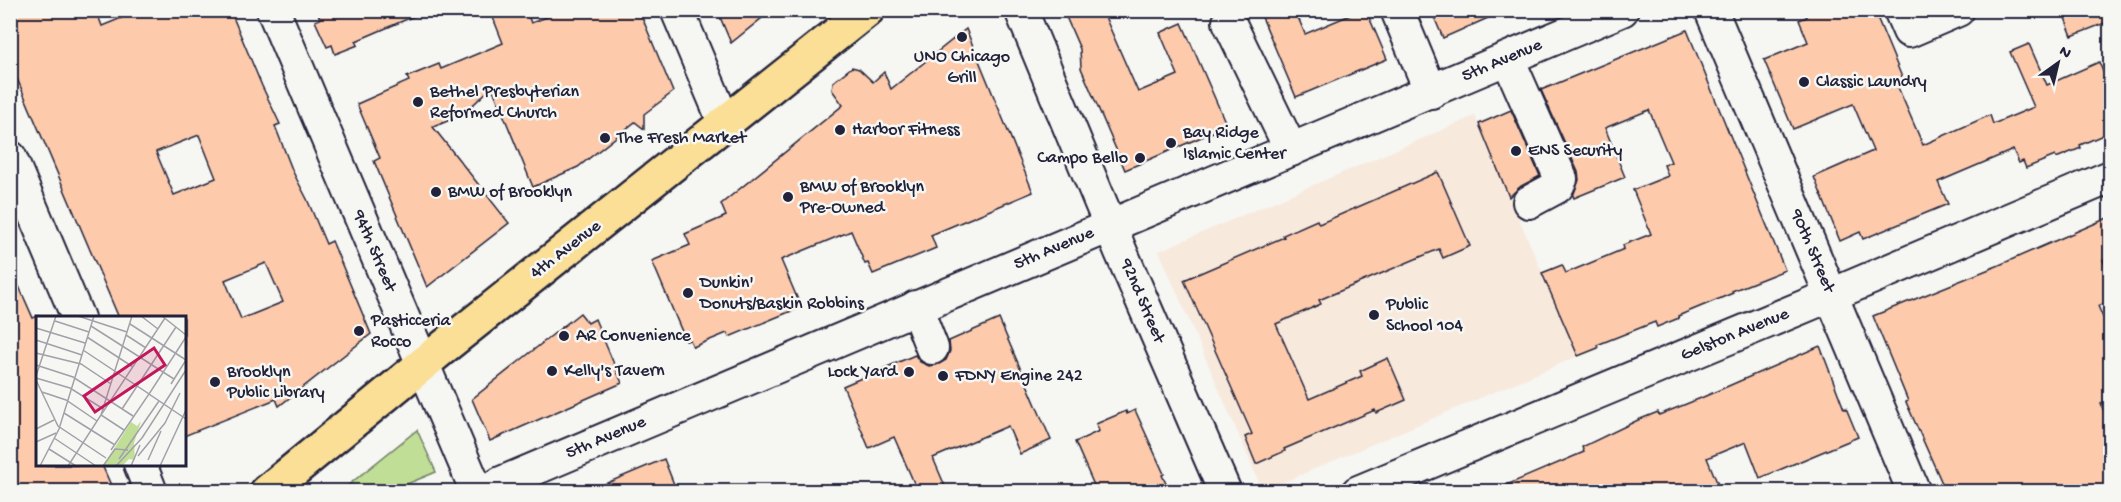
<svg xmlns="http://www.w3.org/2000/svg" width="2121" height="502" viewBox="0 0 2121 502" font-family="'Gochi Hand',sans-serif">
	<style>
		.built { fill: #f8e9dd }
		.green { fill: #c0de96; stroke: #718068; stroke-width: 1.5 }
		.building { fill: #fdcbac; stroke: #22223b; stroke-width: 1.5; fill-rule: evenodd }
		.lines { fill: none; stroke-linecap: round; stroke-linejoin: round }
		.minor-casing { stroke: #22223b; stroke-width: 36 }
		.major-casing { stroke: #22223b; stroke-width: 38 }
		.minor { stroke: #f6f6f2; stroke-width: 32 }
		.major { stroke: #fbdf96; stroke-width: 33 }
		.poi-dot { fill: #22223b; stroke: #f6f6f2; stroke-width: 2 }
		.labels { text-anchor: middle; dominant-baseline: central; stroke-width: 5; stroke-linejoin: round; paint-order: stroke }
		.poi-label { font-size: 18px; fill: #22223b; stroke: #f6f6f2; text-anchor: start }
		.street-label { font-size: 18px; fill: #22223b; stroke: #f6f6f2 }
		.inset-road { fill: none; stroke: #a1a1a9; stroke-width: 1.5 }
		.view { fill: #c2185b; fill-opacity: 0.15; stroke: #c2185b; stroke-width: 3 }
		.inset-edge { fill: none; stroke: #22223b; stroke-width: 3 }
	</style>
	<rect width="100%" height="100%" fill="#f6f6f2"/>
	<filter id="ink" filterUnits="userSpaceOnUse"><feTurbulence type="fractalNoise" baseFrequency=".0167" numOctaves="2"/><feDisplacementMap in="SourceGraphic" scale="12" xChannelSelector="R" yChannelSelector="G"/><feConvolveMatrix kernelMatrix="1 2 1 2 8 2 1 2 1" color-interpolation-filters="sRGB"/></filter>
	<g filter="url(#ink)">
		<!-- built -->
		<path class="built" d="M1475,116l103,240 -315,135 -104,-240z"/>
		<!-- green -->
		<path class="green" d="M417,430l19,42 -46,19h-49z"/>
		<!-- building -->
		<g class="building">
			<path d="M10,10h86l6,16 39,-16h89l32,76 18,38 -5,2 18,46 14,27 19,45 6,-3 39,93 -92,72 -3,-7 -92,37v-118h-65l-109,-256zM199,135l17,43 -42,17 -18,-43zM266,263l17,39 -42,17 -16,-39z"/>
			<path d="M317,10h109v1l-70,30 2,4 -23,9 -3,-9 -5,2 -12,-26 5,-2z"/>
			<path d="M490,10h36l5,13 34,-13h74l34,82 -29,22v15l-9,-7 -57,45 -45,20 -41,-100 -30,28 -29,12 76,96 -82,64 -53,-126 6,-3 -23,-54 52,-23 -2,-4 32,-13 2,5 62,-26z"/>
			<path d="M717,10h55l-41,33z"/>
			<path d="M1063,10h39l36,82 40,-17 -18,-42 22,-10 45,103 -102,44 -44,-102 -1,-19z"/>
			<path d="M1259,10h36l10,24 57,-24h4l21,49 -91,38z"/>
			<path d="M1431,10h75l-63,28z"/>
			<path d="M1804,10h70l30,72 -7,3 26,60 67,-30 3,9 41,-17 -24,-55 19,-8 18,41 52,-23 11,27v43l-30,13 1,3 -25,10 -1,-2 -29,12 -3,-7 -4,2 -6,-13 -75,32 10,22 -85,35 -3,-7 -20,9 -26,-64 59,-26 -20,-47 -60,25 -29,-69 44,-18 -9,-22 8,-3z"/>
			<path d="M2062,10h48v11l-38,15z"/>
			<path d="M966,29l67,163 -102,43 5,13 -63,26 -5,-11 -3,1 -14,-33 -70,29 20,47 -72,30 -2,-4 -34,14 -3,-7 -4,1 -34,-80 38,-16 -5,-11 41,-18 -5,-12 122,-99 -11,-15 1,-8 19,-15 7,2 14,13 11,-10 7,17z"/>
			<path d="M1687,30l98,240 -53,21 1,2 -55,23 1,2 -22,9 -2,-5 -58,23 1,3 -20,8 -36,-83 20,-8 4,8 58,-24 -1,-4 28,-11 -18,-44 35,-14 -4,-11 7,-3 -22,-52 -44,18 20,49 -51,21 -1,-2 6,-16 -1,-8 -37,-82z"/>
			<path d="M1511,110l29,66 -19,10 -12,11 -30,-73z"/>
			<path d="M1438,172l32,74 -27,12 -4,-9 -120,51 2,4 -45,20 33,75 53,-23 -2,-5 28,-13 18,42 -30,13 -1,-3 -91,39 1,2 -29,13 -11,-27 7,-3 -68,-154 100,-43 -1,-2 34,-15 2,4z"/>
			<path d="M2110,217v39l-7,4 7,18v23l-12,5 12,28v66l-9,4 9,23v65h-164l-40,-90 2,-1 -35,-85 124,-50z"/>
			<path d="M10,266l23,52 5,-2v149h64l12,27h-104z"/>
			<path d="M580,313l8,10 7,-4 27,64 -132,58 -18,-42z"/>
			<path d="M999,319l52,121 -31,14 -12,-28 -75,32 12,28 -14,6h-13l-24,-55 -25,11 -26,-62 72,-31 5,7 9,4 10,-2 7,-4 4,-9 -1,-10z"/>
			<path d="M1820,346l24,63 2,-1 12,29 -98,41 -14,-36 -39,16 14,34h-231l94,-40 -2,-5 56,-27 20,-8 1,3 42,-17z"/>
			<path d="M1135,410l29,64 -2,1 8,17h-73l-22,-50 24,-11 -3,-7 30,-13 1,3z"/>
			<path d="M664,459l13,33h-89v-1z"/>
		</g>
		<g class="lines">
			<defs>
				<g id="minor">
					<path d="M273,10l204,482"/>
					<path d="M677,10l48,114"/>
					<path d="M1021,10l100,242 104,240"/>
					<path d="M1397,10l34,82"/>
					<path d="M1711,10l203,482"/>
					<path d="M1900,10l9,21 49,-21"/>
					<path d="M1229,22l62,128"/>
					<path d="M1508,59l53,120 -4,8 -28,15"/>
					<path d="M10,157l68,161"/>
					<path d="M916,307l16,41"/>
					<path d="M140,464l11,28"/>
					<path d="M488,492l13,-9 1121,-473"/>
					<path d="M1358,492l452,-188 300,-127"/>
				</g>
				<path id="major" d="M267,492l178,-146 422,-336"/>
			</defs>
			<!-- minor casing -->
			<use href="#minor" class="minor-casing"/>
			<!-- major casing -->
			<use href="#major" class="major-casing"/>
			<!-- minor -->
			<use href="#minor" class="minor"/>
			<!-- major -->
			<use href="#major" class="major"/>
		</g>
	</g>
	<!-- markers -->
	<g class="poi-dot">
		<circle cx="962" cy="37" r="6"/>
		<circle cx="1804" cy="82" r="6"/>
		<circle cx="418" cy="102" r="6"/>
		<circle cx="840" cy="130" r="6"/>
		<circle cx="605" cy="138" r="6"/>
		<circle cx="1171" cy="143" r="6"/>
		<circle cx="1516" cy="151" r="6"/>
		<circle cx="1140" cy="158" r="6"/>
		<circle cx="436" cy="192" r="6"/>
		<circle cx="788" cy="197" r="6"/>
		<circle cx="688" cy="293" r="6"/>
		<circle cx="1374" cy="315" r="6"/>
		<circle cx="359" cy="331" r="6"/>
		<circle cx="564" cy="336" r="6"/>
		<circle cx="552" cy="371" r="6"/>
		<circle cx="909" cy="372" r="6"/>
		<circle cx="943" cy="376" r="6"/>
		<circle cx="215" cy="382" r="6"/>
	</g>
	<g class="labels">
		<!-- poi labels -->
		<g class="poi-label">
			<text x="962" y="57" text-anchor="middle">UNO Chicago<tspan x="962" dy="21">Grill</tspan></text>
			<text x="1816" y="82">Classic Laundry</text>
			<text x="430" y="92">Bethel Presbyterian<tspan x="430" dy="21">Reformed Church</tspan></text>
			<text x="852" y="130">Harbor Fitness</text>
			<text x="1183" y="133">Bay Ridge<tspan x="1183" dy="21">Islamic Center</tspan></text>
			<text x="617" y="138">The Fresh Market</text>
			<text x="1528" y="151">ENS Security</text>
			<text x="1128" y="158" text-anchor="end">Campo Bello</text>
			<text x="800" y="187">BMW of Brooklyn<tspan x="800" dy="21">Pre-Owned</tspan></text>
			<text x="448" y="192">BMW of Brooklyn</text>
			<text x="700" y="283">Dunkin'<tspan x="700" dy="21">Donuts/Baskin Robbins</tspan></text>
			<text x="1386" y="305">Public<tspan x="1386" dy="21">School 104</tspan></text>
			<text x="371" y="321">Pasticceria<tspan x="371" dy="21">Rocco</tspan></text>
			<text x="576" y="336">AR Convenience</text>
			<text x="564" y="371">Kelly's Tavern</text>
			<text x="227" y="372">Brooklyn<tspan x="227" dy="21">Public Library</tspan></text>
			<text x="897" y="372" text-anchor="end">Lock Yard</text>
			<text x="955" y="376">FDNY Engine 242</text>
		</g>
		<!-- street labels -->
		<g class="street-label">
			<text transform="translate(1502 61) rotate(-23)">5th Avenue</text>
			<text transform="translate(1054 249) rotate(-23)">5th Avenue</text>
			<text transform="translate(566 250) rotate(-38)">4th Avenue</text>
			<text transform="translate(374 251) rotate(67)">94th Street</text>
			<text transform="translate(1812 251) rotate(67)">90th Street</text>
			<text transform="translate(1142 301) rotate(67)">92nd Street</text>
			<text transform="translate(1735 335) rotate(-22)">Gelston Avenue</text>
			<text transform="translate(606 438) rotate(-23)">5th Avenue</text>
		</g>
	</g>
	<!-- overview -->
	<g transform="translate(36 316)">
		<rect width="150" height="150" fill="#f6f6f2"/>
		<path d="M105,105l-7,22 1,17 -6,-1 -7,7h-19l28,-44 6,4z" fill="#c0de96"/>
		<path class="inset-road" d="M42,0l49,16M105,0l17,13M126,0l24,19M19,5l34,11M94,8l56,36M55,10l83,53M0,12l49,15M90,19l20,13M51,21l46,30M150,21l-37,57 37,25M0,24l46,15M47,34l66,44 -38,56M0,37l45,11 30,20M0,49l37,12 60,39M0,60l20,-60M0,62l34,10 35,22M0,64l22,46 48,32M135,68l15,-24M6,76l24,8 31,21M86,93l54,-82M28,97l51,32M129,107l15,-30M0,113l18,-9M88,114l-23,-15 64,-97M18,122l42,28M0,126l20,-9M13,133l27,17M102,140l27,-33M83,143l40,-58M112,144l13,-29M4,150l19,-37 35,-113M32,150l33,-51 31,-99M67,150l12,-17 13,1M80,150l26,-28 44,-68M95,150l9,-21M124,150l26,-56"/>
		<path class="view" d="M118,32l11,17 -70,47 -11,-16z"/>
		<rect width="150" height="150" class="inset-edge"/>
	</g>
	<!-- margin -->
	<rect width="2121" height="502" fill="none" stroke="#f6f6f2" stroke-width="36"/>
	<rect x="18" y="18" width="2085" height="466" fill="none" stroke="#22223b" stroke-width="2" filter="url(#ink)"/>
	<!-- north arrow -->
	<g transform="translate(2058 63) rotate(34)" stroke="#f6f6f2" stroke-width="4.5" paint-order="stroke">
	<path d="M0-4.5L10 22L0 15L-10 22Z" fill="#22223b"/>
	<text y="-9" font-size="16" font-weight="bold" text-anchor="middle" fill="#22223b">N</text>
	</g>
</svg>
